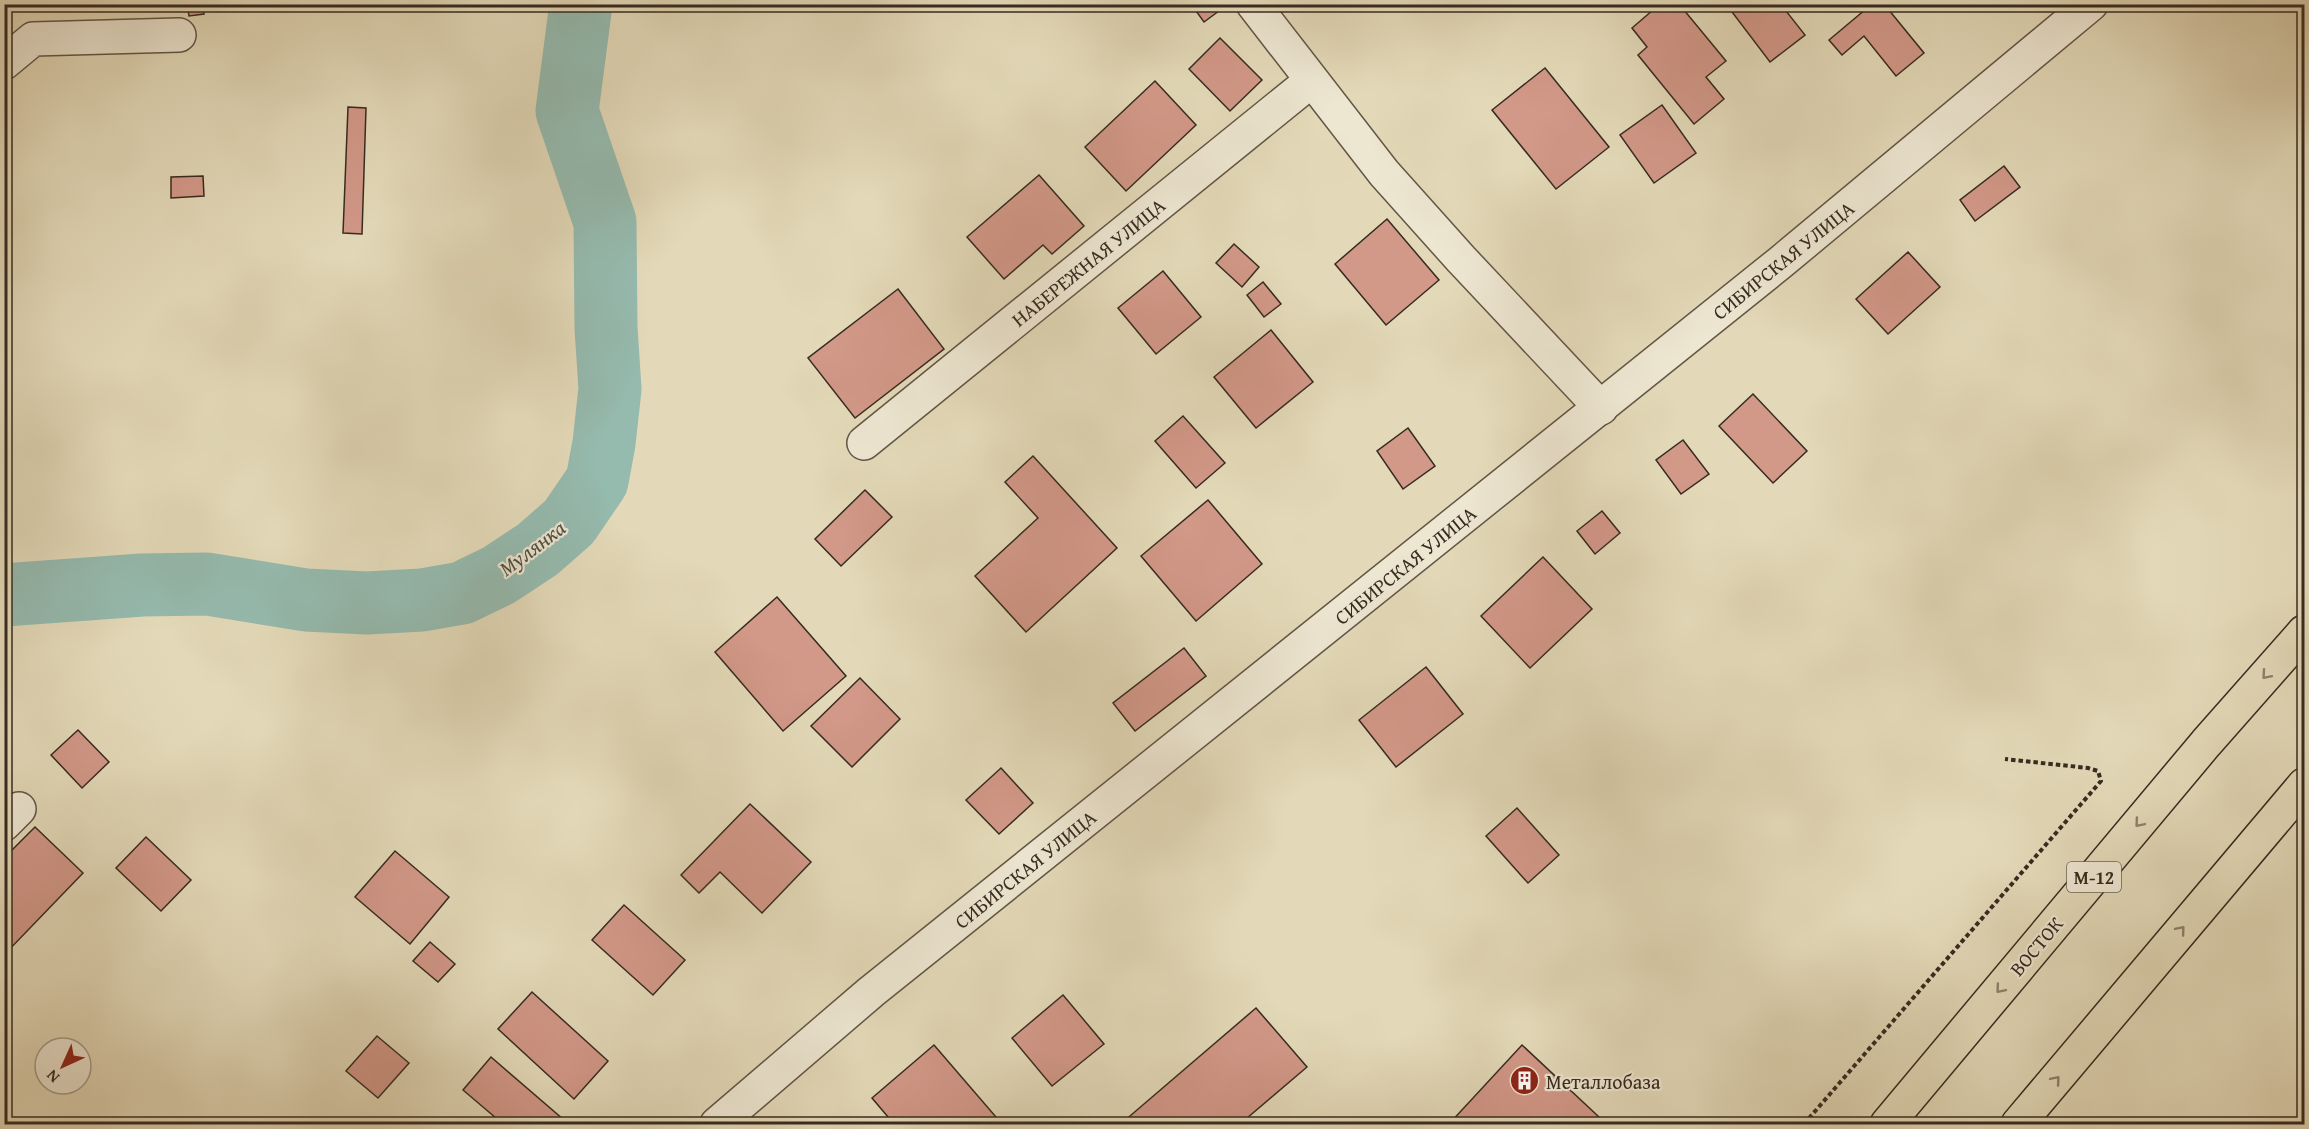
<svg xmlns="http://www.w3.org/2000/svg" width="2309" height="1129" viewBox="0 0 2309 1129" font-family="'Gentium Book Plus',serif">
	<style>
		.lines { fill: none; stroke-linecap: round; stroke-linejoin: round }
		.river { stroke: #95baae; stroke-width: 63 }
		.building { fill: #d29888; stroke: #372b20; stroke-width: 1.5 }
		.minor-casing { stroke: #625646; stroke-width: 36 }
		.trunk-casing { stroke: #372b20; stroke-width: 36 }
		.path { stroke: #372b20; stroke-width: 4; stroke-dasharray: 4.5 3; stroke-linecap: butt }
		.minor { stroke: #ede6d1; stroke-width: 33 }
		.trunk { stroke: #e3d9b8; stroke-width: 33 }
		.oneway { stroke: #8d826c }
		.labels { text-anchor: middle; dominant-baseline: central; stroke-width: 4.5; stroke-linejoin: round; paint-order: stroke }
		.shield { fill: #ede6d1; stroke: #6e6355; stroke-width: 1.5 }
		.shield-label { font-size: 18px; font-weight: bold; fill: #372b20 }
		.street-label { font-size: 20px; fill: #372b20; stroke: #ede6d1 }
		.poi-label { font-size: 20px; fill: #372b20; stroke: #ede6d1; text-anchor: start }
		.water-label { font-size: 21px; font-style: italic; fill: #4e4f44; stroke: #ede6d1 }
	</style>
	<rect width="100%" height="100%" fill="#e3d9b8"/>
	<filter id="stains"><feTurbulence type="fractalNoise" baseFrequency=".00333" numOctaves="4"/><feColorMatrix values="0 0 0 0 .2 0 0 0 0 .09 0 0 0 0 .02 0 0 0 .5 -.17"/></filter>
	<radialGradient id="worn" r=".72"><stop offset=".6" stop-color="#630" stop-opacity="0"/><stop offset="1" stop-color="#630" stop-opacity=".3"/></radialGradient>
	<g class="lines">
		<!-- river -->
		<path class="river" d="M4,595l138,-10 65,-1 99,16 61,3 55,-3 40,-7 37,-18 38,-25 32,-28 28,-41 7,-38 6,-54 -4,-61 -1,-106 -38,-111 14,-107"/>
	</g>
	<!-- building -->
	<g class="building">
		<path d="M187,4h16l1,10 -15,2z"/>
		<path d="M253,4h105v7l-105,-2z"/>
		<path d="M1191,4h35l1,1 -23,17z"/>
		<path d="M1660,4h19l47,57 -20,16 18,22 -30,25 -56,-69 9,-8 -15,-19z"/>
		<path d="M1726,4h69l-9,7 19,24 -35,27z"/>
		<path d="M1872,4h12l40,49 -28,23 -32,-40 -22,19 -13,-15z"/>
		<path d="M1220,38l42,42 -32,31 -41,-42z"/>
		<path d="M1545,68l64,79 -53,42 -64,-79z"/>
		<path d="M1155,81l41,44 -70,66 -41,-44z"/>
		<path d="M1662,105l34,48 -42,30 -34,-48z"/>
		<path d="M348,107l18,1 -4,126 -19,-1z"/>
		<path d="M2004,166l16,21 -45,34 -15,-21z"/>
		<path d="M1039,175l45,51 -32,28 -9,-9 -39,34 -37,-42z"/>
		<path d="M203,176l1,20 -33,2v-21z"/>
		<path d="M1387,219l52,61 -53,45 -51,-61z"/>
		<path d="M1234,244l25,23 -17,20 -26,-24z"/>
		<path d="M1908,252l32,35 -52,47 -32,-35z"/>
		<path d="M1163,271l38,46 -45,37 -38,-46z"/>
		<path d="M1263,282l18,22 -17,13 -17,-22z"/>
		<path d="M898,289l46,60 -89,69 -47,-60z"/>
		<path d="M1271,330l42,52 -57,46 -42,-51z"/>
		<path d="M1753,394l54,57 -34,32 -54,-57z"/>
		<path d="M1183,416l42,47 -29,25 -41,-47z"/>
		<path d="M1408,428l27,38 -32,23 -26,-38z"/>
		<path d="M1683,440l26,34 -28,20 -25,-34z"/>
		<path d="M1033,456l84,92 -91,84 -51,-56 63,-58 -33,-36z"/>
		<path d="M865,490l27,27 -51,49 -26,-27z"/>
		<path d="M1208,500l54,64 -66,57 -55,-65z"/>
		<path d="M1602,511l18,22 -25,21 -18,-23z"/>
		<path d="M1543,557l49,52 -62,59 -49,-52z"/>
		<path d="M777,597l69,79 -63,55 -68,-79z"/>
		<path d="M1184,648l22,28 -71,55 -22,-28z"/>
		<path d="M1426,667l37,47 -67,53 -37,-47z"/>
		<path d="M860,678l40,41 -48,48 -41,-41z"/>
		<path d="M78,730l31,32 -27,26 -31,-33z"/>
		<path d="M1001,768l32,35 -34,31 -33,-34z"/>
		<path d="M750,804l61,58 -49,51 -42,-41 -21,21 -18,-18z"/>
		<path d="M1517,808l42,47 -31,28 -42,-47z"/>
		<path d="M35,827l48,46 -79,82v-97z"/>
		<path d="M146,837l45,43 -30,31 -45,-43z"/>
		<path d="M395,851l54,46 -39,47 -55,-47z"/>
		<path d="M624,905l61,55 -32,35 -61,-55z"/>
		<path d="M430,942l25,22 -17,18 -25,-21z"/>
		<path d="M532,992l76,69 -34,38 -76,-70z"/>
		<path d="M1063,995l41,49 -52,42 -40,-48z"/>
		<path d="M1256,1008l51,59 -67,57h-115l-2,-2z"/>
		<path d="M377,1036l32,27 -31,35 -32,-27z"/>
		<path d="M934,1045l68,79h-108l-22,-26z"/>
		<path d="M1522,1045l77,72 -7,7h-143z"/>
		<path d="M491,1057l73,63 -5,4h-56l-40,-34z"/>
	</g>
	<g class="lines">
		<defs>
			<g id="minor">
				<path d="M1253,4l131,169 77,86 140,149"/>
				<path d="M4,63l29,-24 146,-4"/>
				<path d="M864,443l447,-362"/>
				<path d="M4,824l15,-15"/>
				<path d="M717,1124l154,-132 910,-730 310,-258"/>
			</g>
			<g id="trunk">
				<path d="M1887,1124l319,-381 98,-111"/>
				<path d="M2018,1124l286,-339"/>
			</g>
		</defs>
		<!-- minor casing -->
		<use href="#minor" class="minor-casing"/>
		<!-- trunk casing -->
		<use href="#trunk" class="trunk-casing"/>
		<!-- path -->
		<path class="path" d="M1804,1124l297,-343 -3,-10 -10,-3 -83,-9"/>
		<!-- minor -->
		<use href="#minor" class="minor"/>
		<!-- trunk -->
		<use href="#trunk" class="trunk"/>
	</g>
	<!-- one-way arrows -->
	<defs><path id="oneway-chevron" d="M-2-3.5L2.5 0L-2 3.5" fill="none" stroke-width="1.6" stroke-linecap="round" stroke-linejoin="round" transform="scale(1.5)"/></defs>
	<g class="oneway">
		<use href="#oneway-chevron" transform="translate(2266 675) rotate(131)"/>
		<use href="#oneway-chevron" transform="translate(2139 823) rotate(130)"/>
		<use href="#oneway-chevron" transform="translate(2181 930) rotate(-50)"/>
		<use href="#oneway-chevron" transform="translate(2000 989) rotate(130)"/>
		<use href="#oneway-chevron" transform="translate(2056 1080) rotate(-50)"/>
	</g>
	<!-- icons -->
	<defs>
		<symbol id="building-disc" viewBox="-11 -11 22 22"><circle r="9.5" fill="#8f2418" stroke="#ede6d1"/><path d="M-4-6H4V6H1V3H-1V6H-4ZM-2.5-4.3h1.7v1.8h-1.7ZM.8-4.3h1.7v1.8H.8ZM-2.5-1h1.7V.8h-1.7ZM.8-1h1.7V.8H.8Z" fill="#fff"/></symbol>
	</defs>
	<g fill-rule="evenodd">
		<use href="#building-disc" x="1508" y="1064" width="33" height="33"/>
	</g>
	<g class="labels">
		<!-- shield labels -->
		<rect class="shield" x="2067" y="862" width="54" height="30" rx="4.5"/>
		<g class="shield-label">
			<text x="2094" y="877">М-12</text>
		</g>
		<!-- street labels -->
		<g class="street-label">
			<text transform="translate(1783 260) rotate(-39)">СИБИРСКАЯ УЛИЦА</text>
			<text transform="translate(1088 262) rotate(-39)">НАБЕРЕЖНАЯ УЛИЦА</text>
			<text transform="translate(1405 565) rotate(-39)">СИБИРСКАЯ УЛИЦА</text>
			<text transform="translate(1025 869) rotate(-39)">СИБИРСКАЯ УЛИЦА</text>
			<text transform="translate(2036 946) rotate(-50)">ВОСТОК</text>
		</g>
		<!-- poi labels -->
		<g class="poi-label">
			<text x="1546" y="1081">Металлобаза</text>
		</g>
		<!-- water labels -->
		<g class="water-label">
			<text transform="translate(532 548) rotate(-37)">Мулянка</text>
		</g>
	</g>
	<!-- margin -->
	<rect width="2309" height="1129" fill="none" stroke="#e3d9b8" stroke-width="24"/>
	<rect x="6" y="6" width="2297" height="1117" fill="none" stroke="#372b20" stroke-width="3"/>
	<rect x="12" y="12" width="2285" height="1105" fill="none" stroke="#372b20" stroke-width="1.5"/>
	<!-- north arrow -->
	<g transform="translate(63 1066) rotate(225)"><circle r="28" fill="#ede6d1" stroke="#a49b8a" stroke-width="1.5"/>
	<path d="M0-4.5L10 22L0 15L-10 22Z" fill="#8f2418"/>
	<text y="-9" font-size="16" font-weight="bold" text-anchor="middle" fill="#372b20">N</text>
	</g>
	<rect width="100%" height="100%" filter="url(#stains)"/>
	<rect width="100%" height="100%" fill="url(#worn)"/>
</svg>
